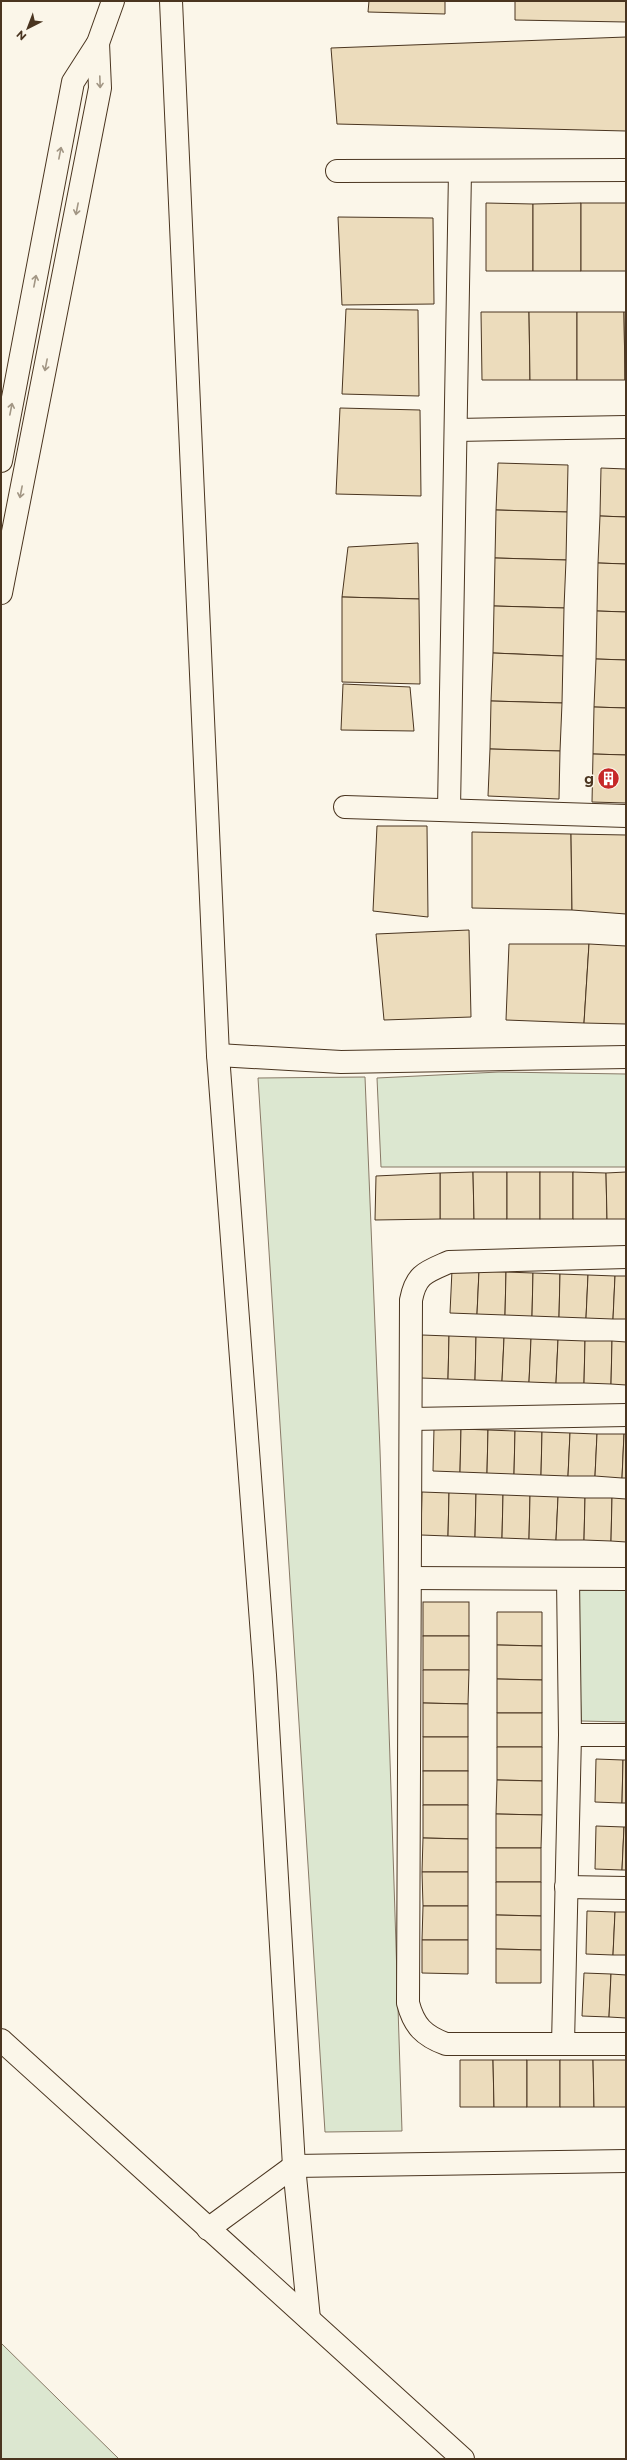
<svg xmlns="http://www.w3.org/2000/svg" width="627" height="2460" viewBox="0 0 627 2460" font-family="Montserrat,sans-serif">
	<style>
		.green { fill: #dce7d0; stroke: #887966 }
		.building { fill: #ecdcbc; stroke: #4a3520 }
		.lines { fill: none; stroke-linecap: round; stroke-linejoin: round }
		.minor-casing { stroke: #4a3520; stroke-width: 24 }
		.tertiary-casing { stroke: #4a3520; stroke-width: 24 }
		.minor { stroke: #fbf6e9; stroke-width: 22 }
		.tertiary { stroke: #fbf6e9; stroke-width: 22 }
		.oneway { stroke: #a29684 }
		.labels { text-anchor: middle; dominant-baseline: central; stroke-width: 3; stroke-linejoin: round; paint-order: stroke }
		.poi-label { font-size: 14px; font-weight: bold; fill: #4a3520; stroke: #fbf6e9; text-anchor: end }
	</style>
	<rect width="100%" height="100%" fill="#fbf6e9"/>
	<!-- green -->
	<g class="green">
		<path d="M499,1072l127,2v93h-245l-4,-89z"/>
		<path d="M365,1077l15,373 22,681 -77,1 -67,-1054z"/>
		<path d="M626,1589v133l-45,-1 -3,-131z"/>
		<path d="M1,2343l118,116h-118z"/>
	</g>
	<!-- building -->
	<g class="building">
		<path d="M369,1h76v13l-77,-2z"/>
		<path d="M515,1h111v21l-111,-2z"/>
		<path d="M626,37v94l-289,-7 -6,-76z"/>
		<path d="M486,203l47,1v67h-47z"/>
		<path d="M581,203v68h-48v-67z"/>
		<rect x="581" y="203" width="45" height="68"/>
		<path d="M338,217l95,1 1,86 -92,1z"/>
		<path d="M346,309l72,1 1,86 -77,-2z"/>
		<path d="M481,312h48l1,68h-48z"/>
		<path d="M529,312h48v68h-47z"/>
		<path d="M577,312h47l1,68h-48z"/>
		<path d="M624,312h2v68h-1z"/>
		<path d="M340,408l80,2 1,86 -85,-2z"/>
		<path d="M498,463l70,2 -1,47 -71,-2z"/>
		<path d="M601,468l25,1v48l-26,-1z"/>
		<path d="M496,510l71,2 -1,48 -71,-2z"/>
		<path d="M600,516l26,1v47l-28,-1z"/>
		<path d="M418,543l1,56 -77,-2 6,-50z"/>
		<path d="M495,558l71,2 -2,48 -70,-2z"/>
		<path d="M598,563l28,1v48l-29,-1z"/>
		<path d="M342,597l77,2 1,85 -78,-2z"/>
		<path d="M494,606l70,2 -1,48 -70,-3z"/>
		<path d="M597,611l29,1v48l-30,-1z"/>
		<path d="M493,653l70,3 -1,47 -71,-2z"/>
		<path d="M596,659l30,1v48l-32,-1z"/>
		<path d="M343,684l67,3 4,44 -73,-1z"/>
		<path d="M491,701l71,2 -2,48 -70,-2z"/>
		<path d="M594,707l32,1v47l-33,-1z"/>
		<path d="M490,749l70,2 -1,48 -71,-3z"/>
		<path d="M593,754l33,1v48l-34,-1z"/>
		<path d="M377,826h50l1,91 -55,-6z"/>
		<path d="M472,832l99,2 1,76 -100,-2z"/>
		<path d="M571,834l55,1v79l-54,-4z"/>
		<path d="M469,930l2,87 -87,3 -8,-86z"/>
		<path d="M509,944h80l-5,79 -78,-3z"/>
		<path d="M589,944l37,2v78l-42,-1z"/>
		<path d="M473,1172l1,47h-34v-46z"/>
		<path d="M473,1172h34v47h-33z"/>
		<rect x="507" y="1172" width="33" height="47"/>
		<rect x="540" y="1172" width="33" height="47"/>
		<path d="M573,1172l33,1 1,46h-34z"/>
		<path d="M626,1172v47h-19l-1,-46z"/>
		<path d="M440,1173v46l-65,1 1,-44z"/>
		<path d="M452,1270l27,1 -2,43 -27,-1z"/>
		<path d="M479,1271l27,1 -1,43 -28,-1z"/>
		<path d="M506,1272l27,1 -1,43 -27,-1z"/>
		<path d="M533,1273l27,1 -1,43 -27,-1z"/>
		<path d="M560,1274l28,1 -2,43 -27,-1z"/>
		<path d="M588,1275l27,1 -2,43 -27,-1z"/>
		<path d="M615,1276h11v43h-13z"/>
		<path d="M422,1335l27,1 -1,43 -27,-1z"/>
		<path d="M449,1336l27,1 -1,43 -27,-1z"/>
		<path d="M476,1337l28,1 -2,43 -27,-1z"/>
		<path d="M504,1338l27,1 -2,43 -27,-1z"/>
		<path d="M531,1339l27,1 -2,43 -27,-1z"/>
		<path d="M558,1340l27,1 -1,42h-28z"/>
		<path d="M585,1341h27l-1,43 -27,-1z"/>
		<path d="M612,1341l14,1v43l-15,-1z"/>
		<path d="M434,1428l27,1 -1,43 -27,-1z"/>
		<path d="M461,1429l27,1 -1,43 -27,-1z"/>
		<path d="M488,1430l27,1 -1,43 -27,-1z"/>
		<path d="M515,1431l27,1 -1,43 -27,-1z"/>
		<path d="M542,1432l28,1 -2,43 -27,-1z"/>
		<path d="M570,1433l27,1 -2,42h-27z"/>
		<path d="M597,1434h27l-2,44 -27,-2z"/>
		<path d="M624,1434h2v44h-4z"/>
		<path d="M422,1492l27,1 -1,43 -27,-1z"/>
		<path d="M449,1493l27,1 -1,43 -27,-1z"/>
		<path d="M476,1494l27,1 -1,43 -27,-1z"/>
		<path d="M503,1495l27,1 -1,43 -27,-1z"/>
		<path d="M530,1496l28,1 -2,43 -27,-1z"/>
		<path d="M558,1497l27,1 -1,42h-28z"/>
		<path d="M585,1498h27l-1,43 -27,-1z"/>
		<path d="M612,1498l14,1v43l-15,-1z"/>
		<rect x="423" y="1602" width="46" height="34"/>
		<path d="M497,1612h45v34l-45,-1z"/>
		<rect x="423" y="1636" width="46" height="34"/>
		<path d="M497,1645l45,1v34l-45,-1z"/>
		<path d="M423,1670h46l-1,34 -45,-1z"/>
		<path d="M497,1679l45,1v33h-45z"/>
		<path d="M423,1703l45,1v33h-45z"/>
		<rect x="497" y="1713" width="45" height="34"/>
		<rect x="423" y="1737" width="45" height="34"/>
		<path d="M497,1747h45v34l-45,-1z"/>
		<path d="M596,1759l27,1 -1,43 -27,-1z"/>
		<path d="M623,1760h3v43h-4z"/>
		<rect x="423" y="1771" width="45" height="34"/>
		<path d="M497,1780l45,1v34l-46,-1z"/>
		<path d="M423,1805h45v34l-45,-1z"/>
		<path d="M496,1814l46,1 -1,33h-45z"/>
		<path d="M596,1826l28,1 -2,43 -27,-1z"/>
		<path d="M624,1827h2v43h-4z"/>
		<path d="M423,1838l45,1v33h-46z"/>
		<rect x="496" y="1848" width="45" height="34"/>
		<path d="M422,1872h46v34h-45z"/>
		<path d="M496,1882h45v34l-45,-1z"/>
		<path d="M423,1906h45v34h-46z"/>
		<path d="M587,1911l28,1 -2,43 -27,-1z"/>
		<path d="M615,1912h11v43h-13z"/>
		<path d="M496,1915l45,1v34l-45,-1z"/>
		<path d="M422,1940h46v34l-46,-1z"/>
		<path d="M496,1949l45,1v33h-45z"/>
		<path d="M584,1973l27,1 -2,43 -27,-1z"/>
		<path d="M611,1974l15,1v43l-17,-1z"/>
		<path d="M460,2060h33l1,47h-34z"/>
		<path d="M493,2060h34v47h-33z"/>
		<rect x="527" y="2060" width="33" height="47"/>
		<path d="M560,2060h33l1,47h-34z"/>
		<path d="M593,2060h33v47h-32z"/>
	</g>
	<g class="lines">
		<defs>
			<g id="minor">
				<path d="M171,1l47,1054 47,620 29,491 15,153"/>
				<path d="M337,171l289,-1"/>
				<path d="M456,430l170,-3"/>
				<path d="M345,807l281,9"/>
				<path d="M449,809l11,-638"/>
				<path d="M218,1055l123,7 285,-5"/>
				<path d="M626,1257l-177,5c-23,10 -33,12 -38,38l-3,703c6,23 16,33 38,41h180"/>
				<path d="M411,1419l215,-4"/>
				<path d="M411,1578l215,1"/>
				<path d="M568,1579l2,156"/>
				<path d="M566,1887l60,1"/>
				<path d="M1,2040l462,419"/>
				<path d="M563,2044l7,-309h56"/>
				<path d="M208,2229l86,-63 332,-5"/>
			</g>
			<g id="tertiary">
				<path d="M1,461l72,-379 25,-39 15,-42"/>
				<path d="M1,593l99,-505 -2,-45"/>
			</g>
		</defs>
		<!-- minor casing -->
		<use href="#minor" class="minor-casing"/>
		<!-- tertiary casing -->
		<use href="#tertiary" class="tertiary-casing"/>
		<!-- minor -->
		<use href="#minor" class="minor"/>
		<!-- tertiary -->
		<use href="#tertiary" class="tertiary"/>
	</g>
	<!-- one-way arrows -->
	<defs><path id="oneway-shaft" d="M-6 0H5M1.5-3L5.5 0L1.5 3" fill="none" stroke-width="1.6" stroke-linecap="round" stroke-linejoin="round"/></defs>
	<g class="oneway">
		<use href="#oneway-shaft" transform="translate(100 82) rotate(88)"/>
		<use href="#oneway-shaft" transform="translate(60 153) rotate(-79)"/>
		<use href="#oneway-shaft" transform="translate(77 209) rotate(101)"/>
		<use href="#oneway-shaft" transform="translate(35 281) rotate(-79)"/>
		<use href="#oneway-shaft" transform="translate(46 365) rotate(101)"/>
		<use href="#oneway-shaft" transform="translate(11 409) rotate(-79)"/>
		<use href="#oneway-shaft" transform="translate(21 492) rotate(101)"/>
	</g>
	<!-- icons -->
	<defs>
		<symbol id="building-disc" viewBox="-11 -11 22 22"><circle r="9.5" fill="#c62828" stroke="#fbf6e9"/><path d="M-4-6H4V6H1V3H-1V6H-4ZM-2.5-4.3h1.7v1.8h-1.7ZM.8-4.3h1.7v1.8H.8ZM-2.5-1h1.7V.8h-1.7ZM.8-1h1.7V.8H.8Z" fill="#fff"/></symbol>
	</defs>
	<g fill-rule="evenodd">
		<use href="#building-disc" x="596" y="766" width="25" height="25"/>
	</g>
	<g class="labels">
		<!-- poi labels -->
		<g class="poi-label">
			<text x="594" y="779">g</text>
		</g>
	</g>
	<!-- border -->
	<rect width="627" height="2460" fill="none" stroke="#4a3520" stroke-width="4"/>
	<!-- north arrow -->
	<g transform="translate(28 28) rotate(222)" stroke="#fbf6e9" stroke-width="3" paint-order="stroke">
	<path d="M0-3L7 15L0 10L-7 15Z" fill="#4a3520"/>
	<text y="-6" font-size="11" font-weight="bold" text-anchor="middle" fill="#4a3520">N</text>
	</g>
</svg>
